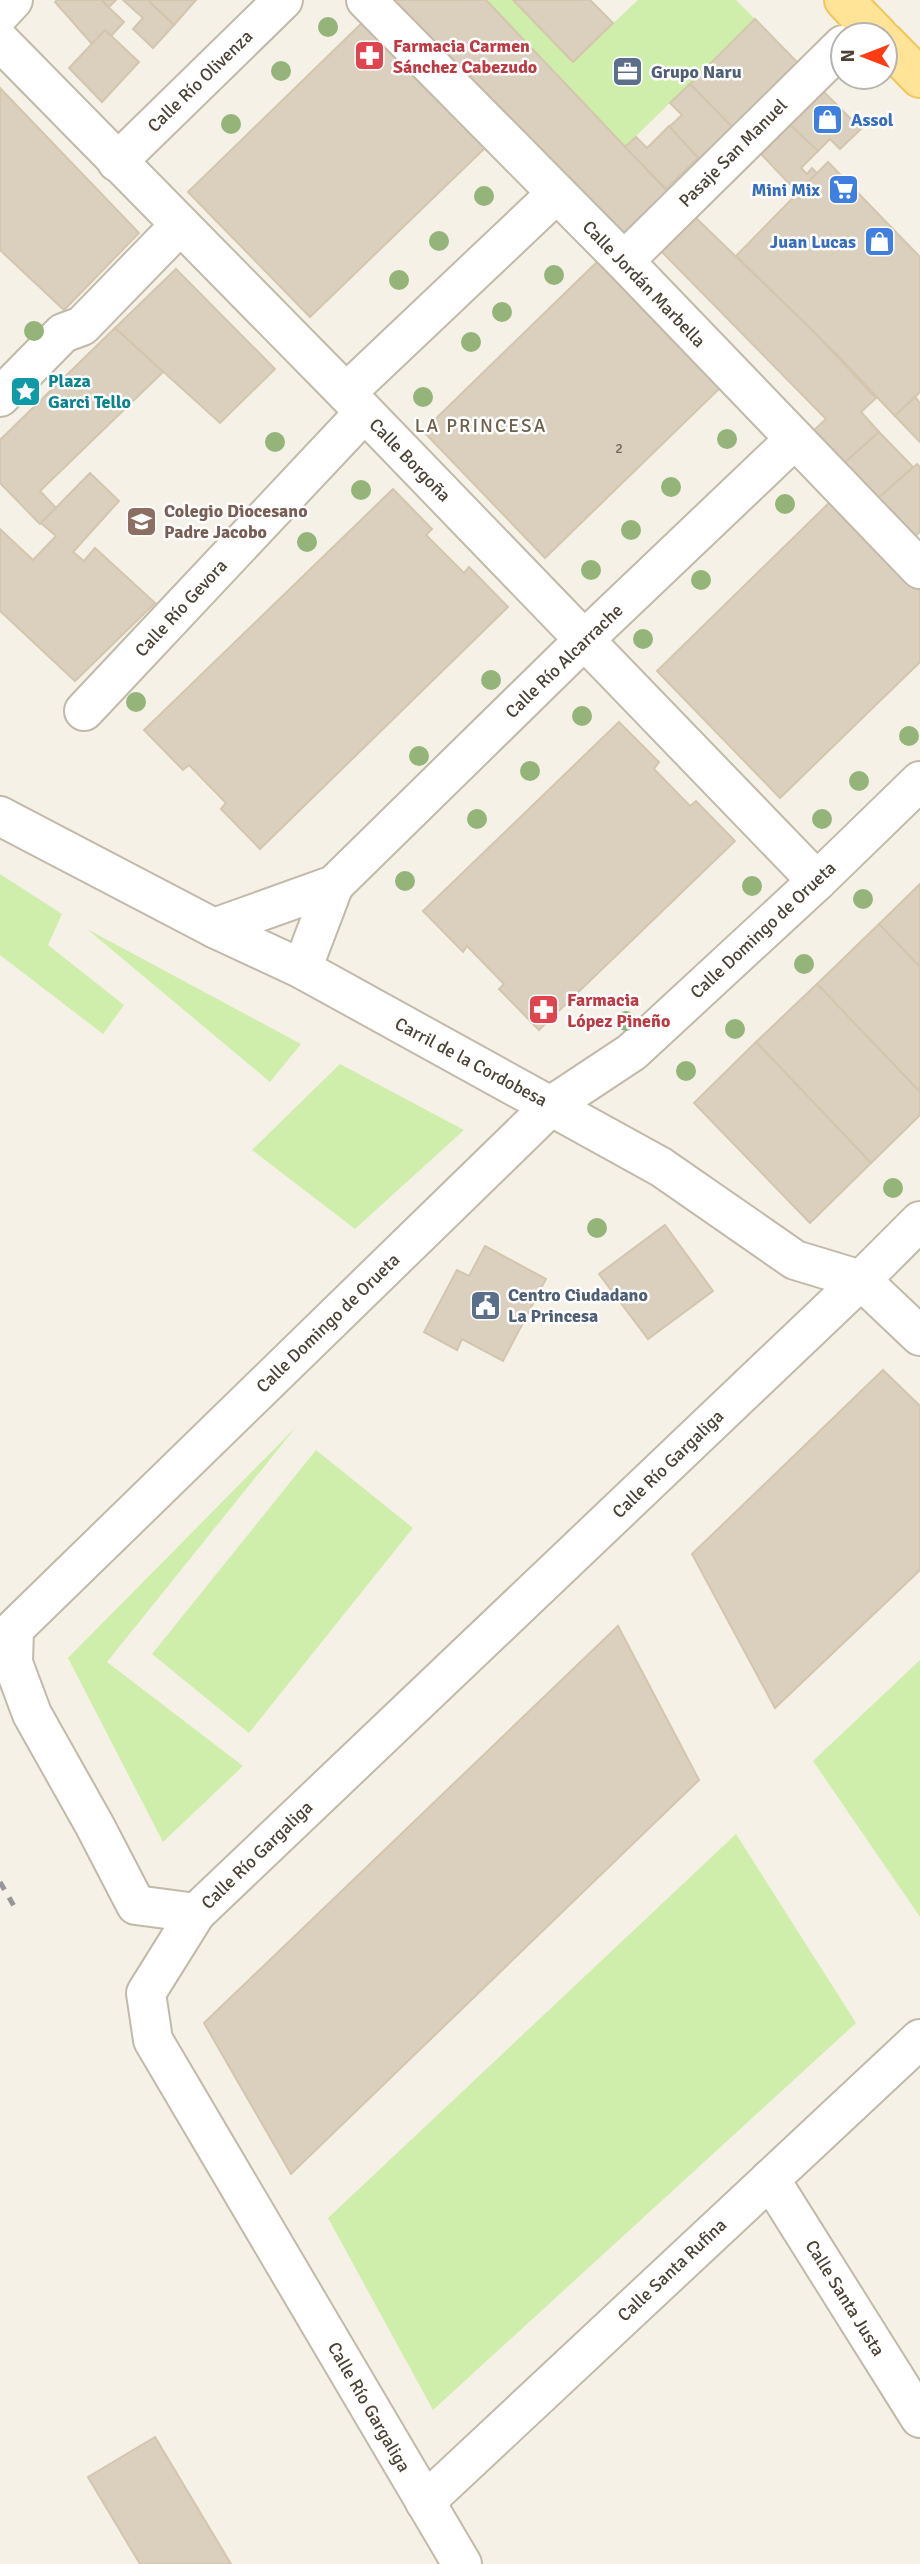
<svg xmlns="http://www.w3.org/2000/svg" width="920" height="2564" viewBox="0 0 920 2564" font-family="Signika,sans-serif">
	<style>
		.green { fill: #cfeeab }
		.building { fill: #dbd0be; stroke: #d4c6ad; stroke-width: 2 }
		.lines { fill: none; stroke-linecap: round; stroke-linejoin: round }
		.pedestrian-casing { stroke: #c2baa8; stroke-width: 42 }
		.minor-casing { stroke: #c2baa8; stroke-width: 42 }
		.primary-casing { stroke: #f2c759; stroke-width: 42 }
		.pedestrian { stroke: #fff; stroke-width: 38 }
		.minor { stroke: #fff; stroke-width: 38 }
		.primary { stroke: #ffe396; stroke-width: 38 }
		.rail { stroke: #979797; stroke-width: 5; stroke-dasharray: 9 9; stroke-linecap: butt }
		.tree { fill: #94b47a }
		.labels { text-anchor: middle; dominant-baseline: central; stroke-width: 5; stroke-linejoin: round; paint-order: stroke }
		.number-label { font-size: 14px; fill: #6e6657 }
		.health-label { font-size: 18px; font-weight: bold; fill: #be3a42; stroke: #fff; text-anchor: start }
		.service-label { font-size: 18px; font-weight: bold; fill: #4e5e75; stroke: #fff; text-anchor: start }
		.street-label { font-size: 18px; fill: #4a4235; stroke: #fff }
		.shop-label { font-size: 18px; font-weight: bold; fill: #366cbe; stroke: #fff; text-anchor: end }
		.culture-label { font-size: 18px; font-weight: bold; fill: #0d838f; stroke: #fff; text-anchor: start }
		.education-label { font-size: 18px; font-weight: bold; fill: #785e54; stroke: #fff; text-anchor: start }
		.neighbourhood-label { font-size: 19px; letter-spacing: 2px; fill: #6e604b; stroke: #fff }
	</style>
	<rect width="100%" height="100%" fill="#f5f1e7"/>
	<!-- green -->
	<g class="green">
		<path d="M486,0h27l60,61 65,-61h98l19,19 -130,128z"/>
		<path d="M0,874l62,40 -14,31 76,60 -21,29 -103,-79z"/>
		<path d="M87,929l214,115 -31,38z"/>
		<path d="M340,1064l124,66 -109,99 -103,-79z"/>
		<path d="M296,1427l-189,235 136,104 -80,76 -95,-184z"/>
		<path d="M316,1450l97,78 -164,205 -97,-79z"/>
		<path d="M920,1660v257l-107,-156z"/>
		<path d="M736,1834l120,189 -423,387 -105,-192z"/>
	</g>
	<!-- building -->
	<g class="building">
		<path d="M57,0h44l23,22 -13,14 -6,-6 -13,14 -37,-42z"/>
		<path d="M101,0h15l-7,7z"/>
		<path d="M123,0h25l26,25 -21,23 -20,-19 10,-11z"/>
		<path d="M148,0h48l-22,25z"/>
		<path d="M388,0h98l183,193 -46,47z"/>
		<path d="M513,0h77l23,23 -40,39z"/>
		<path d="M755,19l43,44 -65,65 -43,-44z"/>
		<path d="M364,21l122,126 -176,170 -122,-125z"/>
		<path d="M105,30l34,32 -37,40 -33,-34z"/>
		<path d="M690,84l43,44 -32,33 -32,-34 13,-12 -12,-12z"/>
		<path d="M0,88l139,145 -75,77 -64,-60z"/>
		<path d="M822,92l3,1 36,36 -21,20 -10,-10 -12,12 -29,-27z"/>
		<path d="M789,124l29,27 -17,17 6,6 5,-6 5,5 -19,20 -38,-40z"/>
		<path d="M669,126l29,32 -32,31 -41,-42 11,-10 11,11z"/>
		<path d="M828,162l92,95v135l-25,24 -57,-60 -102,-100z"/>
		<path d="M695,217l120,116 61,65 -15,14 18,20 -37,33 -31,-32 15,-14 -166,-169z"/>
		<path d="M598,261l123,126 -176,171 -122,-127z"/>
		<path d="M176,269l99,100 -55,54 -105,-95z"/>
		<path d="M115,328l48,44 -123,119 16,17 -16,16 -40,-41v-43z"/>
		<path d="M915,397l5,6v39l-25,-26z"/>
		<path d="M879,432l34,35 -37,33 -34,-35z"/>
		<path d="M917,464l3,3v65l-7,6 -37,-38z"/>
		<path d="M90,473l29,28 -46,51 11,9 11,-13 60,55 -80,78 -75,-70v-82l33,31 23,-24 -15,-13z"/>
		<path d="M393,489l39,40 -6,6 38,38 5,-6 39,40 -248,242 -39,-40 5,-6 -37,-38 -6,5 -39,-40z"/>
		<path d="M832,500l88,90v72l-140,136 -123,-127z"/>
		<path d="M619,722l40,40 -5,7 36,37 6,-5 39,40 -196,189 -40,-41 5,-5 -37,-38 -4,6 -40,-41z"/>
		<path d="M920,884v83l-41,-43z"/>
		<path d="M879,924l41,43v125l-103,-108z"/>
		<path d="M817,984l103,108v23l-49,48 -115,-121z"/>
		<path d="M756,1042l115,121 -61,60 -116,-120z"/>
		<path d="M665,1225l48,66 -65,48 -49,-65z"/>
		<path d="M485,1246l61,33 -43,82 -41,-22 -5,11 -33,-18 33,-62 12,6z"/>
		<path d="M883,1370l37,36v164l-145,138 -83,-154z"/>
		<path d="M618,1626l81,154 -408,394 -87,-151z"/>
		<path d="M155,2437l76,127h-91l-52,-87z"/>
	</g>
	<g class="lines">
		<defs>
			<g id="pedestrian">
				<path d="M624,261l219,-216"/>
				<path d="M0,397l63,-64 19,-7 98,-101"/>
			</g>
			<g id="minor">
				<path d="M366,0l258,261 296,308"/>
				<path d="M0,14l13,-14"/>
				<path d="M0,41l346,352 471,488"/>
				<path d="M117,162l166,-162"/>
				<path d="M346,393l210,-199"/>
				<path d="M84,711l280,-298"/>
				<path d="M0,816l214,112 88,41 359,198 134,93 66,20 59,56"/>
				<path d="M214,928l120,-43 250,-245 211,-201"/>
				<path d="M302,969l32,-84"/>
				<path d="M196,1913l-60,-8 -41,-79 -63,-112 -19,-51 1,-34 538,-524 80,-53 185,-171 103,-100"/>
				<path d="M770,2179l150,239"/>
				<path d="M425,2502l495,-463"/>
				<path d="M462,2564l-309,-524 -7,-47 50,-80 665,-633 59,-59"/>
			</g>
			<g id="primary">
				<path d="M844,0l34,35"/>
				<path d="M885,42l35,36"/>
			</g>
		</defs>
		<!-- pedestrian casing -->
		<use href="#pedestrian" class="pedestrian-casing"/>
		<!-- minor casing -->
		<use href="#minor" class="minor-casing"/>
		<!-- primary casing -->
		<use href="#primary" class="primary-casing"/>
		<!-- pedestrian -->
		<use href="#pedestrian" class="pedestrian"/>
		<!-- minor -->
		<use href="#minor" class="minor"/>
		<!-- primary -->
		<use href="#primary" class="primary"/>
		<!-- rail -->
		<path class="rail" d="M0,1882l18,31"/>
	</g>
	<!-- trees -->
	<g class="tree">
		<circle cx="328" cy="27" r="10"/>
		<circle cx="281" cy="71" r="10"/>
		<circle cx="231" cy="124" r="10"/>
		<circle cx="484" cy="196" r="10"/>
		<circle cx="439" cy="241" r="10"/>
		<circle cx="554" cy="275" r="10"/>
		<circle cx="399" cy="280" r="10"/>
		<circle cx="502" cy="312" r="10"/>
		<circle cx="34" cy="331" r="10"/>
		<circle cx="471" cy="342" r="10"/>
		<circle cx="423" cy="397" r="10"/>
		<circle cx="727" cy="439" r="10"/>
		<circle cx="275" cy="442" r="10"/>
		<circle cx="671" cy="487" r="10"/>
		<circle cx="361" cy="490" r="10"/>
		<circle cx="785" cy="504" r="10"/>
		<circle cx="631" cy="530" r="10"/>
		<circle cx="307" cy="542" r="10"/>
		<circle cx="591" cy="570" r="10"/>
		<circle cx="701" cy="580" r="10"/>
		<circle cx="643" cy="639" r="10"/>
		<circle cx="491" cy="680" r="10"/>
		<circle cx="136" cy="702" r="10"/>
		<circle cx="582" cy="716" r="10"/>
		<circle cx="909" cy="736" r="10"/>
		<circle cx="419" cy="756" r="10"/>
		<circle cx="530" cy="771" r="10"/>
		<circle cx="859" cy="781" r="10"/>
		<circle cx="477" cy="819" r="10"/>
		<circle cx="822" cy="819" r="10"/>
		<circle cx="405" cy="881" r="10"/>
		<circle cx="752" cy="886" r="10"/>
		<circle cx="863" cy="899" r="10"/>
		<circle cx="804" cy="964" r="10"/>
		<circle cx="626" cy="1021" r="10"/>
		<circle cx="735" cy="1029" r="10"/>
		<circle cx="686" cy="1071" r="10"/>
		<circle cx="893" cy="1188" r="10"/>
		<circle cx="597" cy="1228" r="10"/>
	</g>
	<!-- icons -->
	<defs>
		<symbol id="pharmacy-square" viewBox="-11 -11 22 22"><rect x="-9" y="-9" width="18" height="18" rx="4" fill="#e0444e" stroke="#fff"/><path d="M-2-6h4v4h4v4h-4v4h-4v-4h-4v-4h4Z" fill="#fff"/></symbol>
		<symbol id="office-square" viewBox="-11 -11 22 22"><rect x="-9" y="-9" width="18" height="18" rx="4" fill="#5c6f8a" stroke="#fff"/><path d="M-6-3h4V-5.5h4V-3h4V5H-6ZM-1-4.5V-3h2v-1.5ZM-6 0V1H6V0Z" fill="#fff"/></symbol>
		<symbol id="shop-square" viewBox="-11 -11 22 22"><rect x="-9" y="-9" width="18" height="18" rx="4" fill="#3f7fe0" stroke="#fff"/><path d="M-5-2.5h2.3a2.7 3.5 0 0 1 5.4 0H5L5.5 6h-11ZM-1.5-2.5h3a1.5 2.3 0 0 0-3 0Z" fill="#fff"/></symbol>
		<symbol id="supermarket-square" viewBox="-11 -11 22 22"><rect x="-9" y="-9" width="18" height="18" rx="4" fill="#3f7fe0" stroke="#fff"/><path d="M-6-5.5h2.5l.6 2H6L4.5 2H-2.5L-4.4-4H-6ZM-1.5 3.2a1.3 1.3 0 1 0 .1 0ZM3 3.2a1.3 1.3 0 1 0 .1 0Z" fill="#fff"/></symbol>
		<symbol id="sight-square" viewBox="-11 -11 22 22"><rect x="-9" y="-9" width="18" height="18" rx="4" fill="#0f9aa8" stroke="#fff"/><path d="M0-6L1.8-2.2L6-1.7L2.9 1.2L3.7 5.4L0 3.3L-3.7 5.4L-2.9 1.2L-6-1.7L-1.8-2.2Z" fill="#fff"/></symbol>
		<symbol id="school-square" viewBox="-11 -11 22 22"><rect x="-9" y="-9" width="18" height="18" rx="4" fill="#8d6e63" stroke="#fff"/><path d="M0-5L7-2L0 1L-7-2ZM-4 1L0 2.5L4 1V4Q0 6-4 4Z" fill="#fff"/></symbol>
		<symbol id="civic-square" viewBox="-11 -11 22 22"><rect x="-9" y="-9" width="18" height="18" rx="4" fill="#5c6f8a" stroke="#fff"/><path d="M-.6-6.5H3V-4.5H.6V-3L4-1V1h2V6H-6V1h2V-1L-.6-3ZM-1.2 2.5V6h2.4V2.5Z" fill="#fff"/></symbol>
	</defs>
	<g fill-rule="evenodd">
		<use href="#pharmacy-square" x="352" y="38" width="35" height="35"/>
		<use href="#office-square" x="610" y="54" width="35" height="35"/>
		<use href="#shop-square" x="810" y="102" width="35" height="35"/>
		<use href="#supermarket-square" x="826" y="172" width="35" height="35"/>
		<use href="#shop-square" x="862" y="224" width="35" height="35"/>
		<use href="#sight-square" x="8" y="374" width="35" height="35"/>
		<use href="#school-square" x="124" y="504" width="35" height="35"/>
		<use href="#pharmacy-square" x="526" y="992" width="35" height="35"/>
		<use href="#civic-square" x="468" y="1288" width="35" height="35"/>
	</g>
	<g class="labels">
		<!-- number labels -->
		<g class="number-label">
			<text x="619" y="448">2</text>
		</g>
		<!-- health labels -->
		<g class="health-label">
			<text x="393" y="46">Farmacia Carmen<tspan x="393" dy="21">Sánchez Cabezudo</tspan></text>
			<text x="567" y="1000">Farmacia<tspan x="567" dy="21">López Pineño</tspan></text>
		</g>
		<!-- service labels -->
		<g class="service-label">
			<text x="651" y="72">Grupo Naru</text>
			<text x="508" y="1295">Centro Ciudadano<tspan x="508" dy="21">La Princesa</tspan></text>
		</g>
		<!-- street labels -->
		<g class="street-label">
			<text transform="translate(200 81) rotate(-44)">Calle Río Olivenza</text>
			<text transform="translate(733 153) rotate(-45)">Pasaje San Manuel</text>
			<text transform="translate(644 284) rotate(46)">Calle Jordán Marbella</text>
			<text transform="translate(410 460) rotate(46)">Calle Borgoña</text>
			<text transform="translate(181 608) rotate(-47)">Calle Río Gevora</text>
			<text transform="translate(564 661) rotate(-44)">Calle Río Alcarrache</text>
			<text transform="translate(763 930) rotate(-43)">Calle Domingo de Orueta</text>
			<text transform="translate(471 1062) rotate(28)">Carril de la Cordobesa</text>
			<text transform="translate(328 1323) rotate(-44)">Calle Domingo de Orueta</text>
			<text transform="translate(668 1464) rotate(-44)">Calle Río Gargaliga</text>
			<text transform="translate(257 1855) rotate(-44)">Calle Río Gargaliga</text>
			<text transform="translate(672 2270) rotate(-43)">Calle Santa Rufina</text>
			<text transform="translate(845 2298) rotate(58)">Calle Santa Justa</text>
			<text transform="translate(369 2407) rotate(60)">Calle Río Gargaliga</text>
		</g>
		<!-- shop labels -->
		<g class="shop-label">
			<text x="851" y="120" text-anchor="start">Assol</text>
			<text x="820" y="190">Mini Mix</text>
			<text x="856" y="242">Juan Lucas</text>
		</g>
		<!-- culture labels -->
		<g class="culture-label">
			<text x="48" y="381">Plaza<tspan x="48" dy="21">Garci Tello</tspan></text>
		</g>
		<!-- education labels -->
		<g class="education-label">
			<text x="164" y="511">Colegio Diocesano<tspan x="164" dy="21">Padre Jacobo</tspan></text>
		</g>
		<!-- neighbourhood labels -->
		<g class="neighbourhood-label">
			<text x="481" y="426">LA PRINCESA</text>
		</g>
	</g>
	<!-- north arrow -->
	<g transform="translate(864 56) rotate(270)"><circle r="33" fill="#ffffff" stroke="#b7b3ae" stroke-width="2"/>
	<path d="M0-5L12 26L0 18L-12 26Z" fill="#ff3c14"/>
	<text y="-10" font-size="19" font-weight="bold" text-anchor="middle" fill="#4a4235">N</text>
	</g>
</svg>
